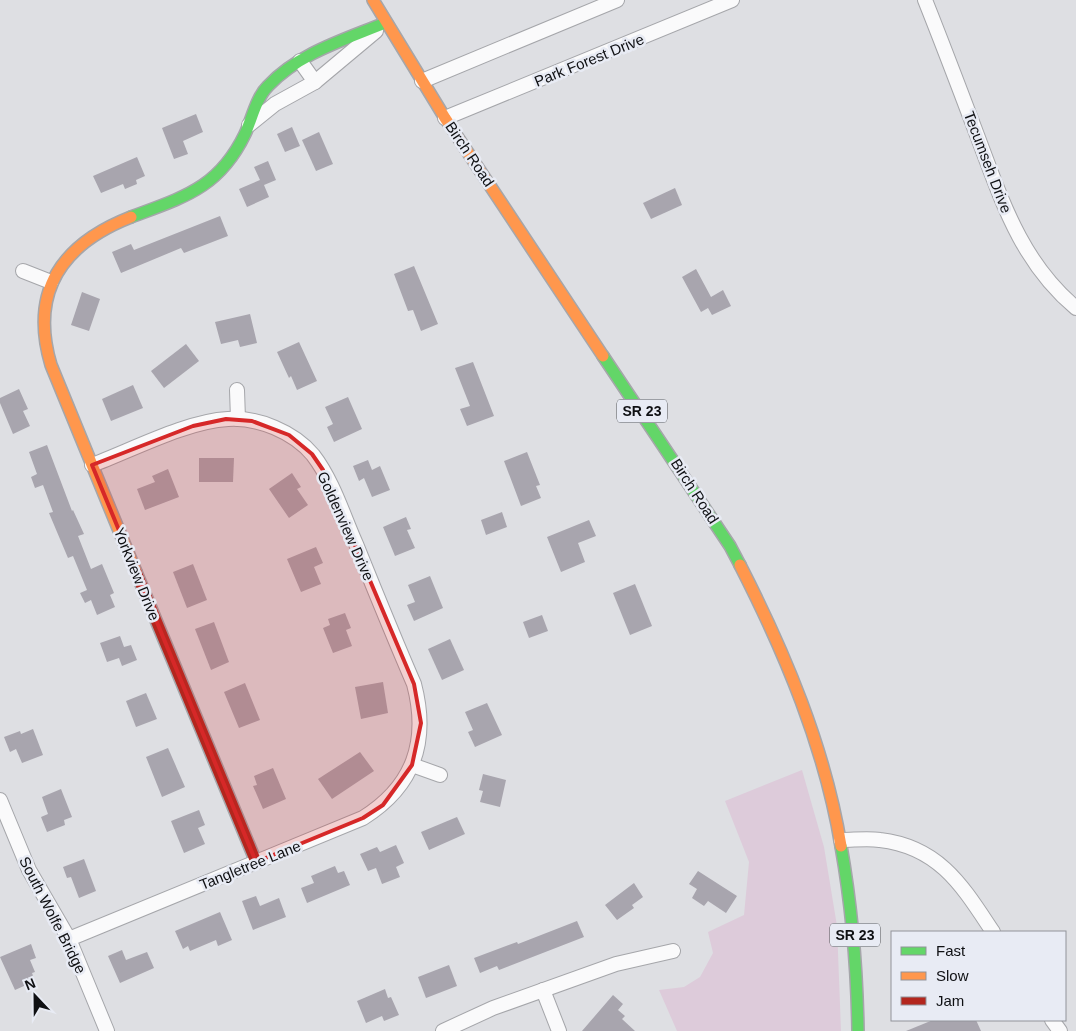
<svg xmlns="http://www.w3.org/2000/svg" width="1076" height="1031" viewBox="0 0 1076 1031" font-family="Arial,sans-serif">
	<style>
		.green { fill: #ddcbda }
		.building { fill: #a8a5ae }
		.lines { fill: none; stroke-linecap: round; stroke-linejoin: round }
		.street-casing { stroke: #a5a6aa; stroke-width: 16 }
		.fast-casing { stroke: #a5a6aa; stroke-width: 14 }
		.slow-casing { stroke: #a5a6aa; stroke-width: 14 }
		.jam-casing { stroke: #a5a6aa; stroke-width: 14 }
		.street { stroke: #fafafb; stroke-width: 14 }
		.fast { stroke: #63d668; stroke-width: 11 }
		.slow { stroke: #ff974d; stroke-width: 11 }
		.jam { stroke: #b3261e; stroke-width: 11 }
		.marked { fill: #d62828; fill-opacity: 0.2; stroke: #d62828; stroke-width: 4; stroke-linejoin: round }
		.labels { text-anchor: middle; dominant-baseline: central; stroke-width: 5; stroke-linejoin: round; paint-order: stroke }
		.shield { fill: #e8ebf4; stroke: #505256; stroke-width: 1 }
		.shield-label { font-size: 14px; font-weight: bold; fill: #0f1013 }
		.street-label { font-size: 15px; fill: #0f1013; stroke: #e8ebf4 }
	</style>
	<rect width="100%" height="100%" fill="#dedfe3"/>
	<!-- green -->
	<path class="green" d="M802,770l22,77 13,79 4,105h-164l-18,-41 25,-3 16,-10 13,-24 -5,-21 36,-17 5,-53 -24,-61z"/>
	<!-- building -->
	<g class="building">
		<path d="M196,114l7,18 -20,9 5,13 -14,5 -12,-31z"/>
		<path d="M292,127l8,19 -15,6 -8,-18z"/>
		<path d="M319,132l14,32 -17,7 -14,-31z"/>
		<path d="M137,157l8,19 -9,4 1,4 -12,5 -2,-5 -22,9 -8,-17z"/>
		<path d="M268,161l8,19 -12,5 5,12 -22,10 -8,-18 21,-9 -6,-13z"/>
		<path d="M675,188l7,17 -31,14 -8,-16z"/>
		<path d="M220,216l8,20 -44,17 -3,-5 -60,25 -9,-21 19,-8 3,6z"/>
		<path d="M414,266l24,58 -17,7 -8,-21 -5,1 -14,-37z"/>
		<path d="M696,269l15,28 12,-7 8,16 -19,9 -4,-7 -7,4 -19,-35z"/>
		<path d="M82,292l18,7 -11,32 -18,-6z"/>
		<path d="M250,314l7,29 -17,4 -2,-7 -17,4 -6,-22z"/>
		<path d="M299,342l18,39 -20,9 -6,-14 -2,2 -12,-26z"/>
		<path d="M186,344l13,17 -35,27 -13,-17z"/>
		<path d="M473,362l21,54 -27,10 -7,-17 10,-3 -15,-38z"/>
		<path d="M133,385l10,23 -32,13 -9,-22z"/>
		<path d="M19,389l9,20 -5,2 7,15 -17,8 -13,-31v-5z"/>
		<path d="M348,397l14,32 -28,13 -7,-15 6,-3 -8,-17z"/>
		<path d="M47,445l25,66 1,-1 11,24 -6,2 13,33 11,-5 12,29 -4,2 5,12 -18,8 -6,-15 -6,3 -5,-10 7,-3 -14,-34 -5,2 -11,-26 -8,-19 4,-1 -10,-27 -8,3 -4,-11 6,-3 -8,-22z"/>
		<path d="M527,452l13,33 -4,1 5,12 -20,8 -17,-45z"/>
		<path d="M199,458h35l-1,24h-34z"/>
		<path d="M368,460l4,10 8,-4 10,24 -18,7 -8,-19 -5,3 -6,-15z"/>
		<path d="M168,469l11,28 -34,13 -8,-21 18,-7 -3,-6z"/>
		<path d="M292,473l9,14 -4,2 11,16 -19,13 -20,-29z"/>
		<path d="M502,512l5,15 -21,8 -5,-15z"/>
		<path d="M406,517l5,12 -4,1 8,18 -20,8 -12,-29z"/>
		<path d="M589,520l7,16 -18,7 7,19 -24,10 -14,-35z"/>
		<path d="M316,547l7,16 -9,4 7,17 -20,8 -14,-33z"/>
		<path d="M193,564l14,36 -20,8 -14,-36z"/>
		<path d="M430,576l13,32 -29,13 -7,-16 8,-3 -7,-17z"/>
		<path d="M635,584l17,42 -22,9 -17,-42z"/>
		<path d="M345,613l6,15 -5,2 6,16 -19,7 -10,-25 7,-3 -2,-6z"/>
		<path d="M542,615l6,16 -19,7 -6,-16z"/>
		<path d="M214,622l15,40 -18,8 -16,-41z"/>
		<path d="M120,636l4,11 7,-2 6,15 -15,6 -3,-8 -12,4 -7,-19z"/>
		<path d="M450,639l14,31 -22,10 -14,-31z"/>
		<path d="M383,682l5,31 -27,6 -6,-32z"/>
		<path d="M245,683l15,37 -21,8 -15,-36z"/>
		<path d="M146,693l11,26 -21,8 -10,-26z"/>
		<path d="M487,703l15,32 -27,12 -7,-15 5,-2 -8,-18z"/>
		<path d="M33,729l10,26 -21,8 -6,-14 -6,3 -6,-15 16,-6 1,3z"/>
		<path d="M168,748l17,39 -23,10 -16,-40z"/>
		<path d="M360,752l14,19 -42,28 -14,-20z"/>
		<path d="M273,768l13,31 -23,10 -10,-23 4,-1 -3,-9z"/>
		<path d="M483,774l23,6 -6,27 -20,-5 3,-11 -4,-1z"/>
		<path d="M61,789l11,28 -8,3 1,5 -18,7 -6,-15 7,-3 -6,-17z"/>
		<path d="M199,810l6,15 -7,3 7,16 -21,9 -13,-32z"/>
		<path d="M457,817l8,17 -36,16 -8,-18z"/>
		<path d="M396,845l8,18 -8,4 4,10 -18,7 -6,-16 -8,3 -8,-17 17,-7 3,5z"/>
		<path d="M84,859l12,32 -17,7 -8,-21 -4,1 -4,-11z"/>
		<path d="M335,866l3,7 6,-2 6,14 -43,18 -6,-15 13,-5 -3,-7z"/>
		<path d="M698,871l39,25 -11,17 -18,-12 -4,5 -12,-8 5,-9 -8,-5z"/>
		<path d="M634,883l9,14 -11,8 2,3 -17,12 -12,-15z"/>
		<path d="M256,896l4,10 19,-8 7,19 -33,13 -11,-29z"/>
		<path d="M220,912l12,28 -14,6 -2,-6 -26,11 -2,-5 -5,3 -8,-18z"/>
		<path d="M577,921l7,16 -85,33 -2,-4 -17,7 -6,-15 43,-16 1,2z"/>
		<path d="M31,944l5,14 -6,2 5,12 -3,1 3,8 -20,9 -15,-33z"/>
		<path d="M122,950l4,10 21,-8 7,16 -34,15 -12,-27z"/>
		<path d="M449,965l8,21 -31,12 -8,-21z"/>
		<path d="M385,989l3,9 3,-1 8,18 -15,6 -2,-5 -16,7 -9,-22z"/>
		<path d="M613,995l10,9 -5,6 7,6 -3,3 13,12h-53z"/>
		<path d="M933,1020h43l5,11h-75z"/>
	</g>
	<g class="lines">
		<defs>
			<g id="street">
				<path d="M925,0c18,45 35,90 52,135 25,66 44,127 99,173"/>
				<path d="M300,61l15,21"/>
				<path d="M422,81l195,-81"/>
				<path d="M445,118l287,-118"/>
				<path d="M249,125l26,-21 40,-22 61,-51"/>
				<path d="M23,271l28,11"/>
				<path d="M237,390l1,29"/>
				<path d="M412,765l28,10"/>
				<path d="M0,800l29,70 40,69 38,92"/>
				<path d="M841,840c13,0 27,-2 39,0 60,7 83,47 113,92"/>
				<path d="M69,939l294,-121c51,-32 66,-77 51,-134 -20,-46 -39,-93 -58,-140 -13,-29 -23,-63 -43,-89 -19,-23 -55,-38 -85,-36 -41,2 -96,31 -136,46"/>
				<path d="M543,990l16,41"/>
				<path d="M1052,1020l8,11"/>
				<path d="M443,1031l50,-23 123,-44 57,-13"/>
			</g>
			<g id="fast">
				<path d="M131,217c53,-20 88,-29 114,-83 7,-15 11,-36 23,-48 31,-33 76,-46 117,-63"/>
				<path d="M603,356l127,190 10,19"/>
				<path d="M841,846c11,62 16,122 17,185"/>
			</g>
			<g id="slow">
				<path d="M373,0l72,118 158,238"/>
				<path d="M131,217c-69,27 -102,74 -80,148l85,207"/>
				<path d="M740,565c45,88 85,183 101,281"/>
			</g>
			<path id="jam" d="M136,572l120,290"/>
		</defs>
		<!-- street casing -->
		<use href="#street" class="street-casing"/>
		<!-- fast casing -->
		<use href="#fast" class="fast-casing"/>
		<!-- slow casing -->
		<use href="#slow" class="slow-casing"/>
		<!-- jam casing -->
		<use href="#jam" class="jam-casing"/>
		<!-- street -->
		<use href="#street" class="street"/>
		<!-- fast -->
		<use href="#fast" class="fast"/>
		<!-- slow -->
		<use href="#slow" class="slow"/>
		<!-- jam -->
		<use href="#jam" class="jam"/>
	</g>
	<!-- marked area -->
	<path class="marked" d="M226,419l26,2 37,14 23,19 11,16 91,214 7,39 -9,42 -29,40 -20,13 -107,44 -164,-397 101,-39z"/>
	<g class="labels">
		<!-- shield labels -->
		<g class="shield">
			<rect x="617" y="399.5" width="50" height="23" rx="4"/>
			<rect x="830" y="923.5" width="50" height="23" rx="4"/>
		</g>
		<g class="shield-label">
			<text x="642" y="411">SR 23</text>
			<text x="855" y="935">SR 23</text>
		</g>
		<!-- street labels -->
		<g class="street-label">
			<text transform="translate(589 60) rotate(-22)">Park Forest Drive</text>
			<text transform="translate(470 154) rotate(56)">Birch Road</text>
			<text transform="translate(988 162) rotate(69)">Tecumseh Drive</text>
			<text transform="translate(695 491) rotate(57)">Birch Road</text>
			<text transform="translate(346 526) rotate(66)">Goldenview Drive</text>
			<text transform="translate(137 574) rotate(68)">Yorkview Drive</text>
			<text transform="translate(250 865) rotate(-22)">Tangletree Lane</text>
			<text transform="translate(53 915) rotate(63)">South Wolfe Bridge</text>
		</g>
	</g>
	<!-- legend -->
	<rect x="891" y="931" width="175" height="90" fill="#e8ebf4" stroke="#91939a"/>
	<rect x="901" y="947" width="25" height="8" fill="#63d668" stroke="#91939a"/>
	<text x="936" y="956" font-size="15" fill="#0f1013">Fast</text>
	<rect x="901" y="972" width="25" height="8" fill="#ff974d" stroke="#91939a"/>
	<text x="936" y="981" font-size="15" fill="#0f1013">Slow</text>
	<rect x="901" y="997" width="25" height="8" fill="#b3261e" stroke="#91939a"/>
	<text x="936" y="1006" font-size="15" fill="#0f1013">Jam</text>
	<!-- north arrow -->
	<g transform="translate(35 996) rotate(338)" stroke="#e8ebf4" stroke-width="4" paint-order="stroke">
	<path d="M0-4L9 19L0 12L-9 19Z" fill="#0f1013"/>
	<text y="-8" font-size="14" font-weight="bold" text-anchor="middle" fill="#0f1013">N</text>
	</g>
</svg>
